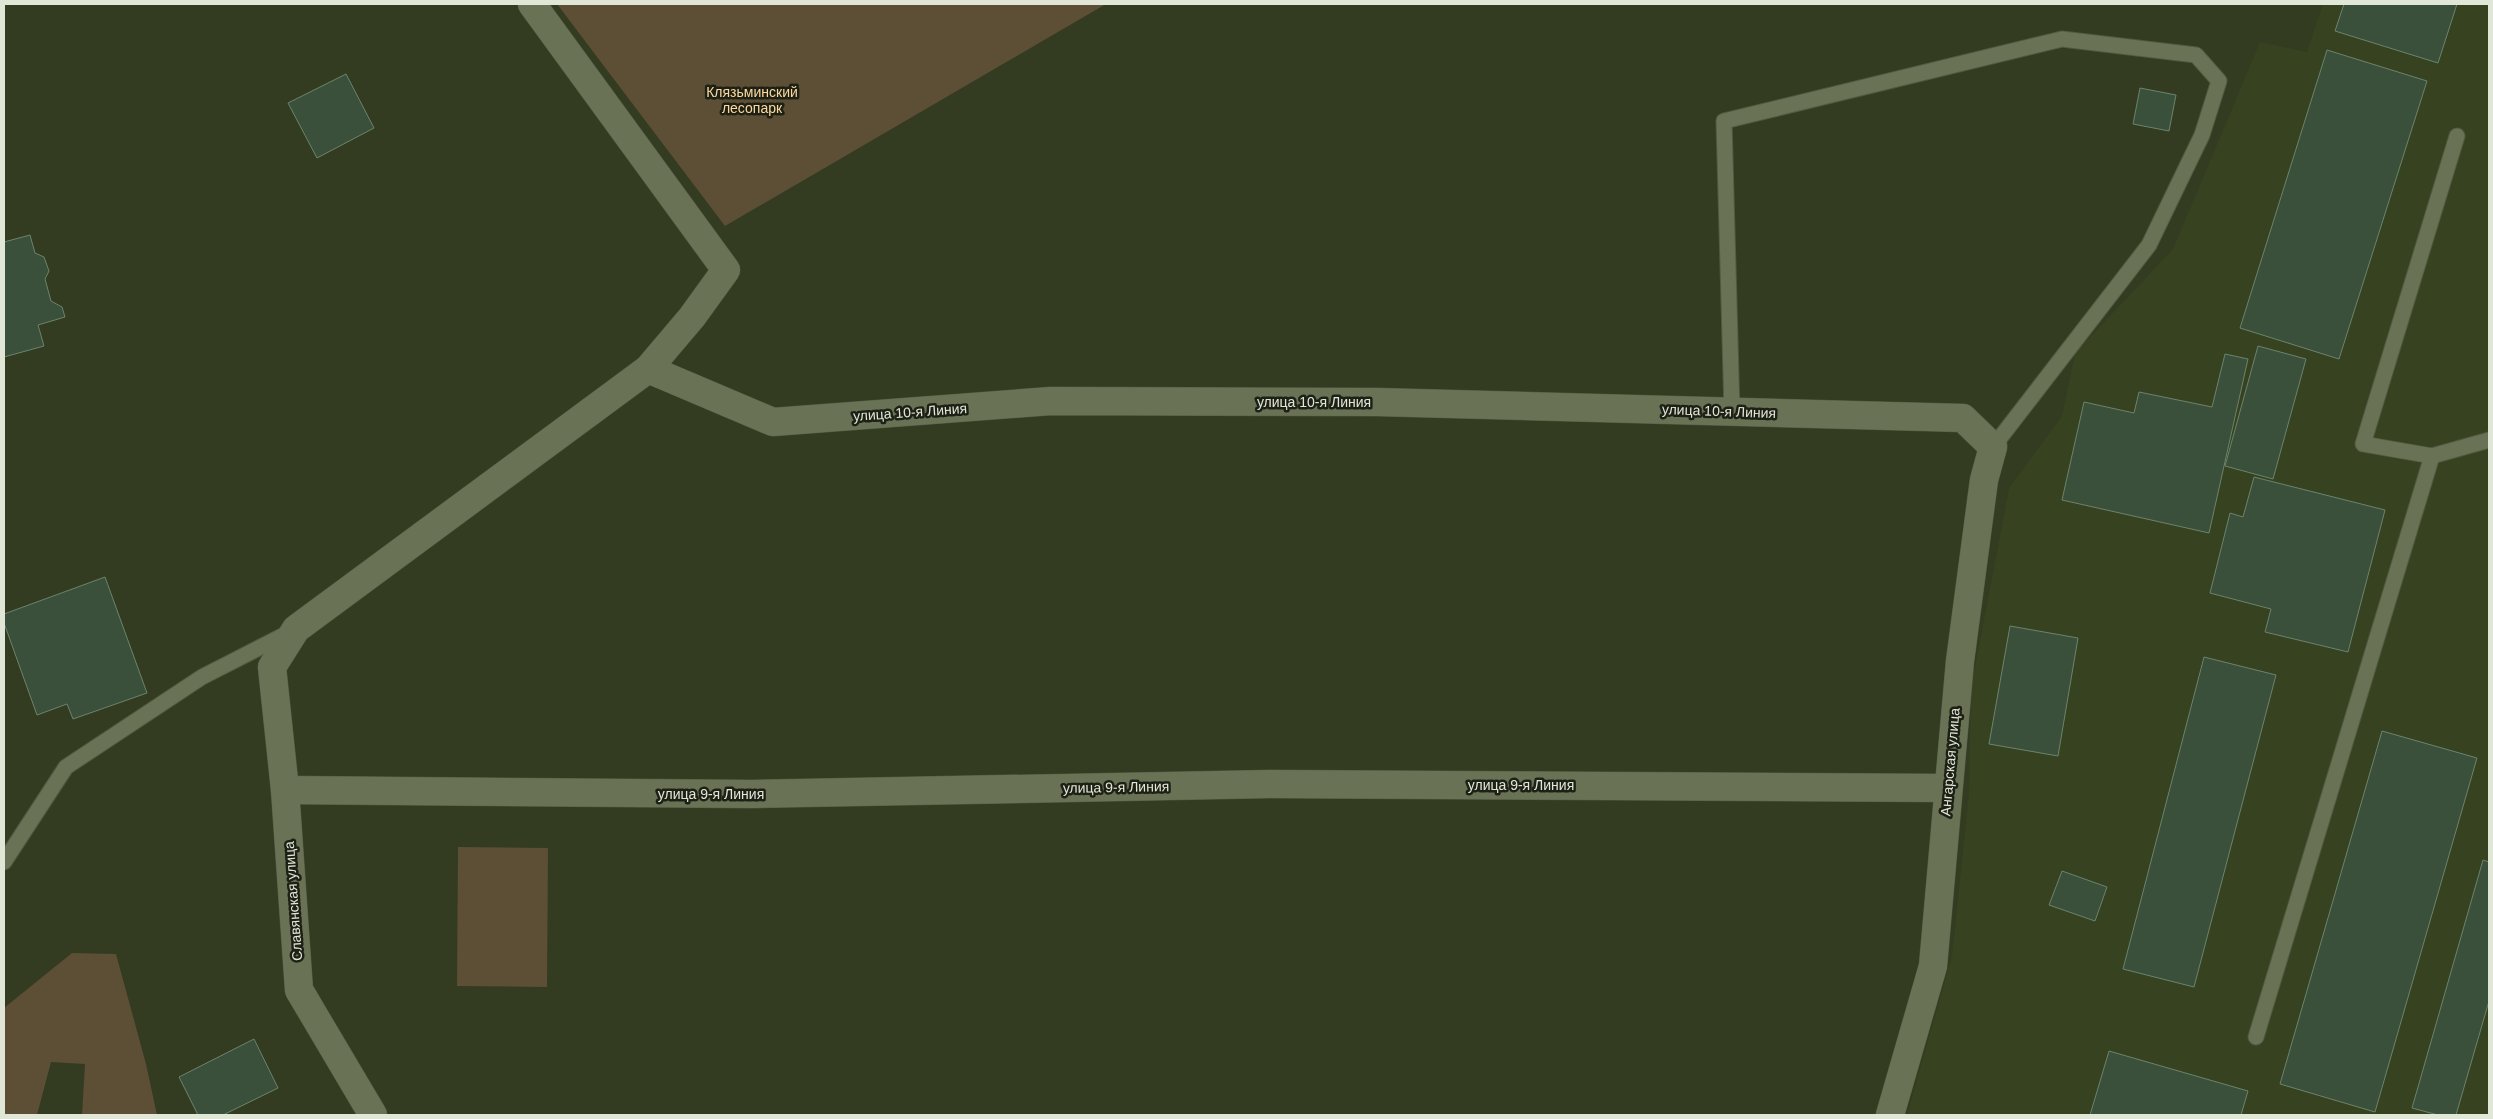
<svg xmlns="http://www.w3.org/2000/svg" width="2493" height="1119" viewBox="0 0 2493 1119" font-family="Helvetica,sans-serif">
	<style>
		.built { fill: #374220 }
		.green { fill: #5d4e36 }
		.building { fill: #3a503b; stroke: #6c846c }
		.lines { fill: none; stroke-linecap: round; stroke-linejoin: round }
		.service-casing { stroke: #525942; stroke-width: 17 }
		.minor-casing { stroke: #525942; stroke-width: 29 }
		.service { stroke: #697255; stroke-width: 15 }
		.minor { stroke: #697255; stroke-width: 28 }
		.labels { text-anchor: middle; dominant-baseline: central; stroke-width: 5; stroke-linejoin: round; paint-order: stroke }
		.park-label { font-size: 14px; fill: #fed89e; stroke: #1d2115 }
		.street-label { font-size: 14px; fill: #e1e7d7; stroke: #1d2115 }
	</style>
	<rect width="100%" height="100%" fill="#333b21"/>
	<!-- built -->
	<path class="built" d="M2323,4h166v1111h-582l45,-159 17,-163 2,-105 38,-200 53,-72 13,-63 98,-104 87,-207 47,10z"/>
	<!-- green -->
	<g class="green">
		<path d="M557,4h549l-381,222z"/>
		<path d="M458,847l90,1 -1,139 -90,-1z"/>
		<path d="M72,953l44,1 30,110 11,51h-75l3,-51 -34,-2 -14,53h-33v-107z"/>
	</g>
	<!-- building -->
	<g class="building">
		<path d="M2344,4h113l-19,59 -103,-32z"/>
		<path d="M2327,50l100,31 -88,278 -99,-31z"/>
		<path d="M346,74l28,54 -57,30 -29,-55z"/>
		<path d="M2140,88l36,7 -7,36 -36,-7z"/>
		<path d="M30,235l5,18 9,4 5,14 -4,8 6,22 11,6 3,10 -27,8 6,21 -40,11v-115z"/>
		<path d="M2258,346l48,13 -33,120 -48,-13z"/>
		<path d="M2225,354l23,5 -39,174 -147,-33 22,-98 50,11 5,-21 73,15z"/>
		<path d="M2254,477l131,33 -37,142 -83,-20 6,-23 -61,-16 20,-80 13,4z"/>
		<path d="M105,577l42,116 -74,26 -6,-15 -30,11 -33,-92v-9z"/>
		<path d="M2010,626l68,12 -20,118 -69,-12z"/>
		<path d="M2204,657l72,18 -82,312 -71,-18z"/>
		<path d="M2382,731l95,27 -102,354 -95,-28z"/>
		<path d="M2483,860l6,2v139l-33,114h-18l-26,-7z"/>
		<path d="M2062,871l45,16 -12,34 -46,-16z"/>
		<path d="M254,1039l24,49 -55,27h-25l-19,-38z"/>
		<path d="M2109,1051l139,40 -7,24h-151z"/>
	</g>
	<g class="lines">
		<defs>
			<g id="service">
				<path d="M2457,136l-94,308 69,12 57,-16"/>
				<path d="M1732,412l-8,-291 338,-82 134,16 23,26 -17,54 -53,110 -156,202"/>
				<path d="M4,862l62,-95 136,-90 88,-45"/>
				<path d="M2256,1037l176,-581"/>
			</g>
			<g id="minor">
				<path d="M532,4l194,266 -34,47 -44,52"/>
				<path d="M285,790l468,4 517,-10 678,4"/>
				<path d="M373,1115l-74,-125 -14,-200 -13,-123 24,-38 352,-260 125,53 278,-21 326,1 586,16 30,29 -9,33 -24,181 -27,305 -43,149"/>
			</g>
		</defs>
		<!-- service casing -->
		<use href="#service" class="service-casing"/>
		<!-- minor casing -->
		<use href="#minor" class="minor-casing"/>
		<!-- service -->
		<use href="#service" class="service"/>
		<!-- minor -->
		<use href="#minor" class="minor"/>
	</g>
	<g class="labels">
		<!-- park labels -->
		<g class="park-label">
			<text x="752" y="92">Клязьминский<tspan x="752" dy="16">лесопарк</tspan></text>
		</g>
		<!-- street labels -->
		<g class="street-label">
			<text x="1314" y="402">улица 10-я Линия</text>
			<text transform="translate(1719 411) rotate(2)">улица 10-я Линия</text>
			<text transform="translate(910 412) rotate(-4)">улица 10-я Линия</text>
			<text transform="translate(1950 762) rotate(-85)">Ангарская улица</text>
			<text x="1521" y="785">улица 9-я Линия</text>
			<text transform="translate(1116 787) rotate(-1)">улица 9-я Линия</text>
			<text x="711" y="794">улица 9-я Линия</text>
			<text transform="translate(293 901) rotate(-94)">Славянская улица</text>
		</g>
	</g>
	<!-- border -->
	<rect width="2493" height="1119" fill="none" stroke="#e1e7d7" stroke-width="10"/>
</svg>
